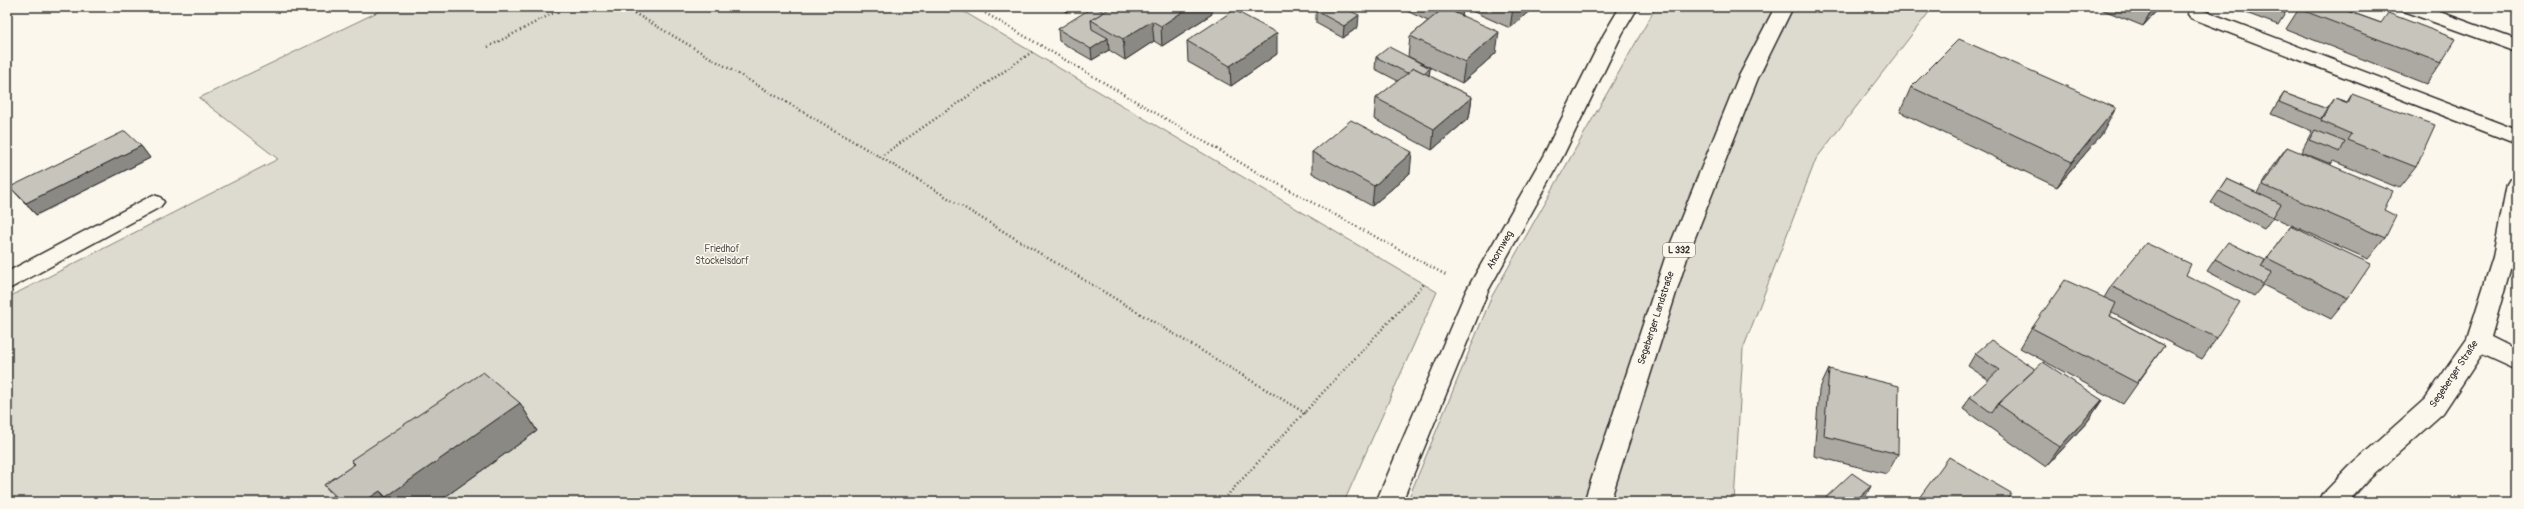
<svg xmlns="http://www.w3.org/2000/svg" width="2524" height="509" viewBox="0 0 2524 509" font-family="Pangolin,sans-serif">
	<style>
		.green { fill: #dddad0; stroke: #84827e }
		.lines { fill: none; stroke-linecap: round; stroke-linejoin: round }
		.minor-casing { stroke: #2b2b2b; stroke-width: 3 }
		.major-casing { stroke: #2b2b2b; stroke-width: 3 }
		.path { stroke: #2b2b2b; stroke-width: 2.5; stroke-dasharray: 1 3; stroke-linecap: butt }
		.minor { fill: #fbf7ec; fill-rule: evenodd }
		.major { fill: #fbf7ec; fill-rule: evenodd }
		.wall { fill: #aba9a2; stroke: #2b2b2b }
		.shaded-wall { fill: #8b8984; stroke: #2b2b2b }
		.building { fill: #c7c4bc; stroke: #2b2b2b }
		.labels { text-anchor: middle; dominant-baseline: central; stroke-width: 3; stroke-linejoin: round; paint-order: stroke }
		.shield { fill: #fbf7ec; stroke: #696865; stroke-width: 1 }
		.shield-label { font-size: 9px; font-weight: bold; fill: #2b2b2b }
		.park-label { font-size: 10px; fill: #585754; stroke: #fbf7ec }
		.street-label { font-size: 10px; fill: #2b2b2b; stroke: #fbf7ec }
	</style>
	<rect width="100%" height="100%" fill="#fbf7ec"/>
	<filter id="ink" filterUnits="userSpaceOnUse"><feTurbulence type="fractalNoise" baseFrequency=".025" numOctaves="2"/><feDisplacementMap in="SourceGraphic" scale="8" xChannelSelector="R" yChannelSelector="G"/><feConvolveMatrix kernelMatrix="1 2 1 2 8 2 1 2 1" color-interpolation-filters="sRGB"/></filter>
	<g filter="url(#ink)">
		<!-- green -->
		<g class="green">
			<path d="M388,7h568l481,285 -93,210h-1337v-204l271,-139 -79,-61z"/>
			<path d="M1656,7h277l-117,152 -73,190 -9,153h-327l85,-206z"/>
		</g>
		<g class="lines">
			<defs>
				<g id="minor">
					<path d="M1620,7h18l-16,27 -59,122 -75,135 -86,211h-26l90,-211 77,-135 61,-122z"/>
					<path d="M2400,7h26l91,33v12l-114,-41z"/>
					<path d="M2197,8l320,122v14l-326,-126 -3,-4 3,-4z"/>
					<path d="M2517,177v68l-26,92 26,13v20l-35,-16 -39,59 -75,67 -20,22h-29l4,-8 27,-28 75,-67 42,-60 26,-82 14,-73 3,-5z"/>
					<path d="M153,195l7,2 4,5 -4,5 -153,83v-18z"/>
				</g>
				<path id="major" d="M1775,7h18l-35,71 -70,177 -78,247h-26l82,-247 72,-177z"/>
			</defs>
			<!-- minor casing -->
			<use href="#minor" class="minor-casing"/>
			<!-- major casing -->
			<use href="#major" class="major-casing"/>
			<!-- path -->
			<g class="path">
				<path d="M624,7l256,150 425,256"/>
				<path d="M975,7l283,166 188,102"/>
				<path d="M488,47l77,-40"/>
				<path d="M880,157l152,-105"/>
				<path d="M1221,502l203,-218"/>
			</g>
			<!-- minor -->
			<use href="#minor" class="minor"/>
			<!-- major -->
			<use href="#major" class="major"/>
		</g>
		<!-- wall -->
		<g class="wall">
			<path d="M1059,7h15l-8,5z"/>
			<path d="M1407,7h55v9l34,37 -34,30 -53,-26 21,11 -1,8 43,21 -3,21 -37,32 -58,-31 2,-21 22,-17 -23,-12 1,-12h32l2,-21 18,-15 -21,-10z"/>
			<path d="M1463,7h71l-24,21z"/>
			<path d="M2096,7h64l-17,19z"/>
			<path d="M2230,7h59l-11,18z"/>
			<path d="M2300,7h40v1l41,15 60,40 -15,21 -140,-55z"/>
			<path d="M1316,11l42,16 -15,11 -27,-15z"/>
			<path d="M1104,12l108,2 -50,32 -8,-5 -29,19 -16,-10 -17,10 -33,-19 -1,-12z"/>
			<path d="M1187,41l90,13 -46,32 -43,-24z"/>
			<path d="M1911,87l191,47 -45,53 -157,-75z"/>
			<path d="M2284,93l43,16 8,-11 12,4 5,-8 64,73 -17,21 -66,-27 -2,3 -30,-12 11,-21 -41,-17 5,-9z"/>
			<path d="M141,146l9,12 -114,57 -26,-28z"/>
			<path d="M2287,147l97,63 1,28 -17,21 -95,-42 -9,12 -53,-26 16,-24 30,14 15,-26z"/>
			<path d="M1312,152l98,21 -38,33 -60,-33z"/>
			<path d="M2291,226l57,72 -17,21 -68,-34 -9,11 -47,-25 8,-12 47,6z"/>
			<path d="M2186,275l31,63 -15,21 -90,-46 -2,3 54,30 -41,58 -103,-56 12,-20 72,-30 7,-12z"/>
			<path d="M1975,354l60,15 67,31 -14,21 -42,46 -83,-58 7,-12 19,-17 -21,-14z"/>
			<path d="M1829,369l69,85 -11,20 -73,-18 5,-66z"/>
			<path d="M520,403l17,28 -99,71h-99l-15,-17 30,-20 -3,-5z"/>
		</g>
		<!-- shaded-wall -->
		<g class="shaded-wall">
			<path d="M1066,7h8l-8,5z"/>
			<path d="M1190,7h22v7l-50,32 -1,-20z"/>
			<path d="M1463,7l-1,12h-13z"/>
			<path d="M1514,7h20l-24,21 3,-20z"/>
			<path d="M2154,7h6l-17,19z"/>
			<path d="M1359,15l-1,12 -15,11 1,-12z"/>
			<path d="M1152,21l2,20 -29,19 -2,-21z"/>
			<path d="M1499,32l-3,21 -34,30 3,-21z"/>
			<path d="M1277,33v21l-46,32 -1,-20z"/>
			<path d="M1108,38l1,12 -17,10 -1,-11z"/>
			<path d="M1430,68l-1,12 -12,-1z"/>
			<path d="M1472,97l-3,21 -37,32 2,-21z"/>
			<path d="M2116,108l-14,26 -45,53 15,-25z"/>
			<path d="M141,146l9,12 -114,57 -10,-12z"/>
			<path d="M1412,152l-2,21 -38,33 2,-20z"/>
			<path d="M2102,400l-14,21 -42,46 14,-20z"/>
			<path d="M520,403l17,28 -99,71h-48l-4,-5z"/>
			<path d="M1871,486l-6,12 -5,4h-6z"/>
			<path d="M380,491l8,11h-25z"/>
		</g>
		<!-- building -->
		<g class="building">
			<path d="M1093,7h2l9,5 -13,8 1,9 16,9 -17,11 -33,-20z"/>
			<path d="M1112,7h78l-29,19 -9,-5 -29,18 -32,-19z"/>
			<path d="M1322,7h20l17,8 -15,11 -28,-15z"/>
			<path d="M1424,7h39l-7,6 -12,-5 -6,5z"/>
			<path d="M2269,7h20l-4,6z"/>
			<path d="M2300,7h40l-1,1 42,15 7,-10 68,26 -15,24 -142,-54z"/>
			<path d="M1444,8l55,24 -34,30 -55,-26z"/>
			<path d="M1234,10l43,23 -47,33 -43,-25z"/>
			<path d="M1959,39l157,69 -44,54 -161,-75z"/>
			<path d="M1389,47l41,21 -6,5 -10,-5 -7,5 -31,-16z"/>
			<path d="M1414,68l58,29 -38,32 -58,-31z"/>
			<path d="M2284,93l43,16 -6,10 -42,-17z"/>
			<path d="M2352,94l83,31 -19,42 -69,-27 4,-6 -30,-13 14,-23 13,5z"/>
			<path d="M1351,120l61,32 -38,34 -62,-34z"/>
			<path d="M2315,130l30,12 -5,10 -31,-12z"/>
			<path d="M125,131l16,15 -115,57 -16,-16z"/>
			<path d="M2287,147l106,44 -9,19 12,6 -11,22 -122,-53z"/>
			<path d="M2227,179l54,25 -8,13 -54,-26z"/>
			<path d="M2291,226l80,38 -23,34 -81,-40z"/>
			<path d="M2228,242l37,18 -4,7 11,5 -9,12 -48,-25z"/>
			<path d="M2146,243l45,21 -5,11 54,27 -23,36 -106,-52z"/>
			<path d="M2065,280l51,23 -6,13 54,30 -27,37 -105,-55z"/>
			<path d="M1991,340l44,29 -37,35 -6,9 -22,-16 29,-27 -24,-16z"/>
			<path d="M2043,362l59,38 -42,47 -62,-43z"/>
			<path d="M1829,369l70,17 -1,68 -74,-18z"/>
			<path d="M483,372l37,31 -134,94 -6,-6 -17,11h-21l-18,-17 31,-21 -4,-4z"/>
			<path d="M1949,457l62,36 -5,9h-90z"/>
			<path d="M1852,473l19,13 -17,16h-28l-3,-2z"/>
		</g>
	</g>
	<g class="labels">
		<!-- shield labels -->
		<rect class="shield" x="1663" y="243" width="32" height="14" rx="3"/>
		<g class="shield-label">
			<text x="1679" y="250">L 332</text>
		</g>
		<!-- park labels -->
		<g class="park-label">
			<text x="722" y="249">Friedhof<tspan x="722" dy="12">Stockelsdorf</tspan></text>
		</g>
		<!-- street labels -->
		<g class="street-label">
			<text transform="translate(1500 250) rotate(-60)">Ahornweg</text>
			<text transform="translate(1656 318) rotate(-72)">Segeberger Landstraße</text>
			<text transform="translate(2454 374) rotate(-56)">Segeberger Straße</text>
		</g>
	</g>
	<!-- margin -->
	<rect width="2524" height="509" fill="none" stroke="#fbf7ec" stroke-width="24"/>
	<rect x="12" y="12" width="2500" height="485" fill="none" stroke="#2b2b2b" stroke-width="1.5" filter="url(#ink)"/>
</svg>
